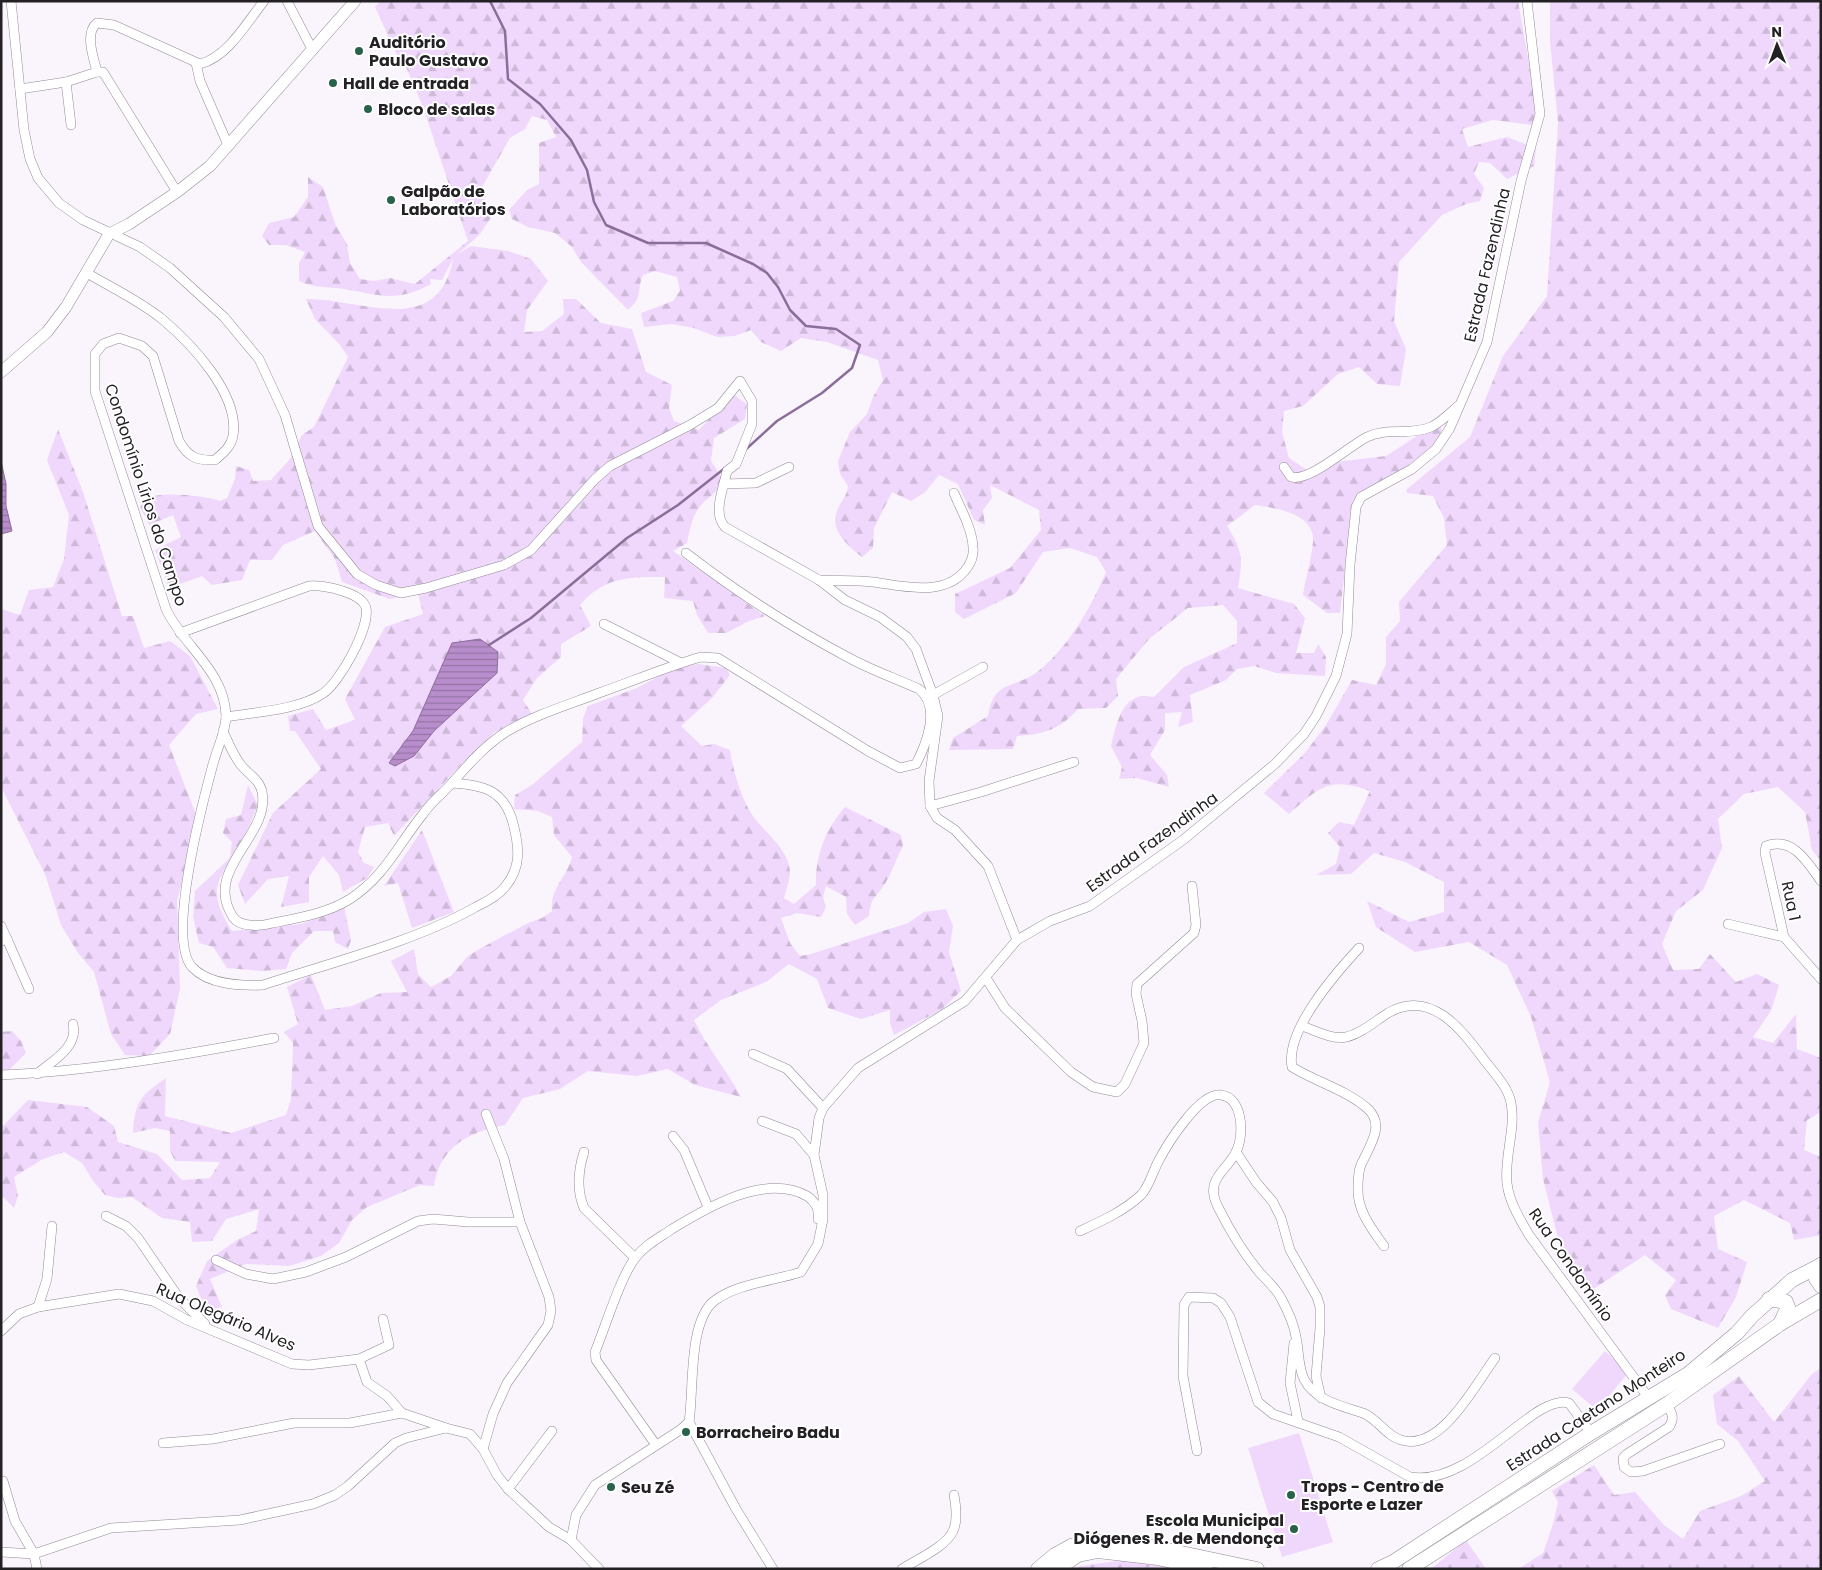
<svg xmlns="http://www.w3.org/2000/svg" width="1822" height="1570" viewBox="0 0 1822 1570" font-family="Poppins,sans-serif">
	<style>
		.forest { fill: url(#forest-firs) }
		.pitch { fill: #f0d8fd }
		.water { fill: url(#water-rules); stroke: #8b6d9a }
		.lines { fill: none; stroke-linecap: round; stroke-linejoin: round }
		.stream { stroke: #8b6d9a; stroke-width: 2.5 }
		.minor-casing { stroke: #918b94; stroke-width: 10 }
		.tertiary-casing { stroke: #918b94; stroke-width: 12 }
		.primary-casing { stroke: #918b94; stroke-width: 15 }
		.minor { stroke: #fff; stroke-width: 9 }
		.tertiary { stroke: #fff; stroke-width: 11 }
		.primary { stroke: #fff; stroke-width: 14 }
		.poi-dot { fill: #29624a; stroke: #fff; stroke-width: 2 }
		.labels { text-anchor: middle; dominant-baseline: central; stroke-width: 4; stroke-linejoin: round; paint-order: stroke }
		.poi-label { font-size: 16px; font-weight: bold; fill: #232124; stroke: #fff; text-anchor: start }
		.street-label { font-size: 16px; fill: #232124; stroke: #fff }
	</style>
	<defs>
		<pattern id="forest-firs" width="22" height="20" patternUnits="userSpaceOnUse" patternTransform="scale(1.25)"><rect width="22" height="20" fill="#f0d8fd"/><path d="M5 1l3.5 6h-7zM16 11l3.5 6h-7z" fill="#ceb9d9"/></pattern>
		<pattern id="water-rules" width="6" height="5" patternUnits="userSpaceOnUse" patternTransform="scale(1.25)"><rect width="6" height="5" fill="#b88dcc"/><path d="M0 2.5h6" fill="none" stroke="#9573a5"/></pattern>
	</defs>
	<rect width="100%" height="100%" fill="#faf4fd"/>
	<!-- forest -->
	<g class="forest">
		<path d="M381,1h1137l22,125 -47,-6 -31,9 6,18 39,-10 29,11 -2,18 -27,13 -17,-16 -11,-1 -5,12 10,14 -4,13 -14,3 -24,11 -43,47 -5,59 12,28 -6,37 -23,-2 -18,-17 -21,7 -35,32 -19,5 -2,21 7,26 24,16 22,-12 51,-6 31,-20 24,-9 1,12 -41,32 -48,29 -13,113h-13l-24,-18c2,-14 11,-46 10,-58 -3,-25 -39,-29 -58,-32l-28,21c16,26 16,31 11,62l56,16 11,14 -9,35h18l4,-9 8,13 -1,19 -49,-3 -22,-7 -17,3 -11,11 -36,15 3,27 -15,5 4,-15 -17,1v17l-15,25 17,20 2,12 -32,-9 -18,1 3,-12 -11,-21c4,-16 9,-44 27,-49 4,-2 11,0 16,0l30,-30 53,-24v-22l-14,-16 -35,3 -39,31 -33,40 2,17 -12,12 -28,1c-17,20 -36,26 -61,27l-4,13 -64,1 4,-12 35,-22c6,-35 22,-27 45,-41 9,-6 19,-16 26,-24 20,-23 35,-51 47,-79l-9,-15 -27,-9 -27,4 -27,41 -52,26 -9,-7v-18l55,-26 31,-38 -2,-20 -49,-25 2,13 -9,12 2,15 -11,-5 -16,-36 -19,-9 -14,17 -14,9 -19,-9 -18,36 -1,20 -11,9c-13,-11 -33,-26 -25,-46 3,-9 10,-14 11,-25l-8,-12 -2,-13 12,-29 17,-18 6,-17 10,-17 -5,-20 -51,-18 -26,-4 -20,13 -20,-9 -10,-12 -16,6 -18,1 -23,-9 -22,-4 -28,3 -3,-14 32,-12 7,-10 -3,-14 -22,-6 -12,4c-7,16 1,21 -15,35l-47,-48 -9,-15 -17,-14 -27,-6 -16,-8 -3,-9 18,-20 12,-6v-41l17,-6 -9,-17 -15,-4 -7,13 -15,9 -27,47 -2,8 11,23 -12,18 -22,20 13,-8 37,5 23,8 17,22 -21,29 -3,22 18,-1 22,-17 -1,-15h13l25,24 31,6 14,43 26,13 -3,23 5,13 25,9 33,-36 15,10 -2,15 -31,19 -3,23 15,23c-28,22 -32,23 -39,59l-14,8 92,65 -18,6 -21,11h-18l-11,-18 -4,-14 -29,-3 1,-21c-35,0 -60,-1 -85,28l11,21 -30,18v13l-24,21 -14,22 9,14 -37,18 -38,37 -63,67 -6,-13 -23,4 -7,25 6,11 10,4 -7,11 -24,14 -4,-17 -16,-19 -14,21v25l-28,5 8,-31 -21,3 -23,25 -7,-19 35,-72 48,-44 -26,-38h-5l-2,-15 25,-7 13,21 29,-10 -10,-21 40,-72 38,-13 -5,-21 -28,6 -48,-17 -7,-23 -20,-28 -32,14 -11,15h-22l-8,20 -30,5 -10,-9 -33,12 -14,-38 26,-13 -8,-22 -24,10 -9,-18c2,-3 6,-7 9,-9 14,-7 57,-2 71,3l7,-3 8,-19 1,-13 13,4 4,11 18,-1 19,-21 12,-24 12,-8 34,-70 -8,-12 -25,-26 -9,-20c54,-1 132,41 147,-40l-11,21 -12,-1 1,5c-38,21 -55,9 -94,4 -15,-1 -25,-1 -38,-7v-18l6,-11 -19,-7h-17l-7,-9 7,-13 25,-6 14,-20v-20l15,10 13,39 11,18 3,19 10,16 14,2 16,-3 25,6 53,-43 -45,-134 -17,-40 -8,-10 -23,-50z"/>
		<path d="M1550,1h271v860l-9,-11 -7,-38 -27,-25 -34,7 -26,25 4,29 -19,42 -27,21 -14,33 11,26 26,-1 11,-15 26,28 21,-8 22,11 -8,26 -18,26 20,6 23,-29 1,35 24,9v54l-14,8 -3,30 17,7v78l-27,5 -4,-17 -46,-23 -30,16 4,33 29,13 -11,35 -18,31 -47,-19 -6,-14 11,-15 -31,-25 -56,37 -28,-42 -18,-71 -5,-57 12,-40 -19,-65 -24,-52 -38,-23 -54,10 -39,-25 -9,-26 42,21 35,-10v-30l-39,-20 -31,-9 -23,21 -35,1 20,-11 4,-17 -12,-14 11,-11 15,3 16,-34c-41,-15 -50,-4 -81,23l-25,-21 41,-40 21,-28 26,-45 24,5 10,-21v-27l14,-16 -1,-19 48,-57 -3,-27 -11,-22 -26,-3 -1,-3 64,-53 33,-81 44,-60 11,-173 -8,-82z"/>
		<path d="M58,429l25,63 39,124h11l11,32 26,-7 20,15 28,53 -22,5 -27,31 28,72 -4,27 -16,56 3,89 -10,45 -21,22 -24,-1 -14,-21 -17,-62 -16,-19 -17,-28 -16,-51 -44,-87v-178l19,6 9,-25 24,-3 11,-28 5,-44 -22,-55z"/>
		<path d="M698,664l28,4 4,7 -18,23 -31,28 21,20 12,-2 16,6c3,20 9,40 18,58 11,22 41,38 42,64 0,8 -4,18 -6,26l10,6 22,-19c-1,-30 10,-56 29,-78l56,28 2,11c-6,11 -11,26 -17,36 -9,16 -15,13 -17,34l-14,9 -8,-11 -1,-17 -20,-11 -3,11 3,10 -5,10 -24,-4 -16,5 9,25 10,13 11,-2 97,-31 16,-11 22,-3 7,17 -4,26 12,39 -20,19 -47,25 -4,-12v-13l-29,9 -33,-11 -11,-29 -28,-15 -23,18 -45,18 -27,20c13,28 33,50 47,77l-46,-12 -27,-16 -31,7 -49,-5 -28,18 -37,9 -18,27c-37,7 -65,22 -71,61l-14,-1 -53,22 -15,13 -13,23 -18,13 -32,10 -43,-2 -36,15 12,28 -16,4 -10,-25 11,-25 30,-21 19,-9 3,-22 -33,10 -14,22 -20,1 -2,-20 -28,-4 -30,-21 -14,1 -13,-3 -12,-14 -11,-18 -18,-11 -21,7 -29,18 4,19 -4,12 -13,-13v-67l27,-28 59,7 27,19 4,16 39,12 25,26 28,-2 10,-16 -45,-1 -5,-11v-19l-15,-3 -22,5c2,-32 7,-37 33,-55l-1,38 66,17 55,-18 5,-16 2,-56 -9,-11 14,-8 -11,-37 24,-12 14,35 27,-4 29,-13 26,-1 -16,-31 23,-12 4,25 13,13 20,-11 17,-20 13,-8 47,-25 14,-5 10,-7c-2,-24 14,-31 20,-54l-18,-22 -2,-18 -14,-6 -24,-2 1,-14 17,-10 50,-43 1,-24 5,-12 49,-18 35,-19z"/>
		<path d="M248,785l10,20c-6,13 -10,27 -18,39 -23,38 -34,46 -8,87l70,-7 42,-18 7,34 -3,9 -13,-7 -2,-11h-19l-22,22 -6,16 -25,2 -34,-3 -14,-21 -14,-4 -6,-26 2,-26 35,-33 2,-16 -9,-9 3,-14 15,-4z"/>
		<path d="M422,830l32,82 -42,16 -14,-45 -14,3z"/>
		<path d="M12,1031l9,10 5,12 -17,17h-8v-38z"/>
		<path d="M1821,1368v201h-303l25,-16 10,-29 5,-22 -6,-11 42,-26 20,30 21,-3 29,33 19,14 17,-28 41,-15 24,-15 -27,-40 -21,-17 -4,-29 26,-19 35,46 38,-48z"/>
		<path d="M1466,1540l20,29h-55z"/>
		<path d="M1126,1560l41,7 -91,2 4,-3z"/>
	</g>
	<!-- pitch -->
	<g class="pitch">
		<path d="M1605,1351l24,21 -32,38 -25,-21z"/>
		<path d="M1299,1433l34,109 -51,15 -34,-109z"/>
	</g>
	<!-- water -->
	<g class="water">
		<path d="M1,461l5,23v22l6,25 -11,3z"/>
		<path d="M480,639l18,13 -1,21 -63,58 -20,25 -19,10 -6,-3 24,-32 39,-88z"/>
	</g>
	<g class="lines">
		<!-- stream -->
		<g class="stream">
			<path d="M490,1l15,30 3,48 32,25 31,36 16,30 7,32 12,23 42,18h58l47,21 14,9 11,14 12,23 16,16 30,3 24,16 -8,23 -30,25 -45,28 -33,30"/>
			<path d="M489,645l42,-27 96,-80 51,-33 47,-37"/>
		</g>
		<defs>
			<g id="minor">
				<path d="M11,1l13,129 6,29 8,19 21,25 24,17 57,27 30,21 54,49 35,42 26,56 33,111 39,48 19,11 25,8 25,-5 78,-23 27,-15 64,-71 15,-13 80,-41 28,-17 22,-27 12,20v23l-16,40 -9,7c-3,16 -15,42 -2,56l94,53 26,20 35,17 27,20 9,12 17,46 5,21 -9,65 1,25 7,12 18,12 33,36 29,74"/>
				<path d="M287,1l25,48"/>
				<path d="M196,63l4,18 28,64"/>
				<path d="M97,72c-3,-13 -13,-39 0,-49l17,2 86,39c28,-7 47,-42 64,-63"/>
				<path d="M66,82l31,-10h6l74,120"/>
				<path d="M20,89l46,-7 5,43"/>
				<path d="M87,273c25,15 53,28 75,46 30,25 78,76 71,117 -2,11 -10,17 -18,24 -18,1 -27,-3 -36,-19l-26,-85 -11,-10 -23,-8 -16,6 -8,10v37l71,218c17,37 59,62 60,107 0,15 -9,33 -13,48 -10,37 -47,174 -21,203 17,18 48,19 71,18 67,-22 150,-43 211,-77 11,-6 23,-11 31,-21 17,-20 14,-41 8,-64 -9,-34 -31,-38 -61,-40"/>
				<path d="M1284,467l7,10c19,5 58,-31 76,-40 20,-10 43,-1 64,-10 9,-4 19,-14 27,-21"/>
				<path d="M724,484l32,-1 33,-16"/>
				<path d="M819,580c18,1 37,0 54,2 30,4 73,16 94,-14 5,-7 7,-13 6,-21 -1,-19 -12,-37 -19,-54"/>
				<path d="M604,624l77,39"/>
				<path d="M180,633l129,-47c14,-1 53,6 57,22 4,20 -27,76 -44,86 -24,16 -67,18 -96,23"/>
				<path d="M933,695l50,-28"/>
				<path d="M223,731c5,11 10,24 18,34 7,9 19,15 21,27 9,44 -60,77 -29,125 7,11 29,9 40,6 26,-5 55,-10 77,-24 35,-23 48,-54 73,-85 8,-12 20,-21 29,-31 17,-19 32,-37 54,-51 28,-17 62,-27 93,-39 34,-12 67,-26 102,-36l17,1 150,93 32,17 16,-4c11,-21 25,-57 3,-75 -22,-10 -45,-18 -66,-29 -59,-31 -115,-67 -167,-107"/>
				<path d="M930,806l51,-14 93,-30"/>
				<path d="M1821,881c-13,-18 -28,-45 -55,-35l-1,7 19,84 37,42"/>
				<path d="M1728,924l56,13"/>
				<path d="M1,926l6,13 -6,2"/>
				<path d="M7,939l22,50"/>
				<path d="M1359,948c-23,25 -74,82 -67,119 24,15 55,23 76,42 18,17 0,39 -7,56 -3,7 -3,16 -3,23 -1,22 13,40 26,58"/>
				<path d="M986,978l19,30 66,64 22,15 24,5 8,-8 19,-41 -2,-22 -6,-27 1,-10 57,-51 2,-8 -4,-39"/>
				<path d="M1302,1026c12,4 30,14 44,11 15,-3 29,-16 42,-24 43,-25 74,17 97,48 10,13 23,26 26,42 5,26 -7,54 -4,80 2,19 13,36 22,52l119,162"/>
				<path d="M753,1054l34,15 36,39"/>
				<path d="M37,1074c15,-13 42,-27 36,-50"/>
				<path d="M1,1075c92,-4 183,-20 273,-37"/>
				<path d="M486,1114l18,45 16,63"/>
				<path d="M762,1121l34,13 18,21"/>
				<path d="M673,1136l11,14 24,57"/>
				<path d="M584,1152c-6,19 -8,37 0,56l51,50"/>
				<path d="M1236,1152l20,30 17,20 8,16 9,32 27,47 3,10v21l-4,48 5,22"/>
				<path d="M106,1216l20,10 12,12 41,60 26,26"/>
				<path d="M1080,1231c22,-10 44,-20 61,-36 8,-8 12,-24 18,-35 9,-17 41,-68 62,-65 23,3 23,42 15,57 -10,20 -32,27 -18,55 11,22 26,47 42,66 8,9 17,16 22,27 6,11 12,25 14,37 3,13 2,30 8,42 11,22 38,27 59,34 15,6 23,23 38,27 40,12 74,-55 94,-82"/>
				<path d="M216,1260l30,14 27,5 33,-7 40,-15 72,-36 15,-2 35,3h52l29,75 2,14 -3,14 -41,58 -14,31 -10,35"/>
				<path d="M38,1307l9,-28 5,-53"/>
				<path d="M1,1331l18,-17 19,-7 81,-13 34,7 34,19 105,44 17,1 50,-6 8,23 20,14 15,17 44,15"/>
				<path d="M1294,1343l-4,40 8,38"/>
				<path d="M359,1359l30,-14 -6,-26"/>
				<path d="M1667,1404c5,9 8,14 2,23l-42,27 -4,4 1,9 7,5 12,-1 77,-27"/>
				<path d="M689,1422l47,87 37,60"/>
				<path d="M163,1443l50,-4 81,-16h56l52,-10"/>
				<path d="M656,1445l-60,-85 -1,-8c10,-24 26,-77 41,-95 9,-12 23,-19 36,-28 36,-22 93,-56 135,-33 8,5 13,14 11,23"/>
				<path d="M1197,1451l-14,-75 1,-71 5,-8 24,1 8,5 9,14 28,85 15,12 66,23 71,40c62,11 124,-85 159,-74l22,30"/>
				<path d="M3,1481l12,40 19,33 3,15"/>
				<path d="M508,1489l44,-58"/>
				<path d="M571,1540l5,-25 19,-30 85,-55 9,-8c5,-32 -1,-100 25,-121 24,-18 60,-20 87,-29l17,-28 5,-25v-24l-9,-40 5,-37 4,-10 35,-40 107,-67 52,-61 33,-19 40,-15 93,-66 92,-76 29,-30 12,-18 20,-40 11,-42 3,-69 6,-58 5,-10 51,-28 24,-20 14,-21 37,-86 34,-161 19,-67 -13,-113"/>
				<path d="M1,1552l33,2 77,-26 129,-8 73,-16 22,-9 13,-9 47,-43 11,-5 40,-10 24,6 13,15 14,26 11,14 41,38 22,13 28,29"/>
				<path d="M902,1569c14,-9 45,-23 51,-38 5,-10 3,-25 1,-36"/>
			</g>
			<path id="tertiary" d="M1,372l46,-40 19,-25 43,-73 20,-10 48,-32 33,-26 145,-165"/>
			<g id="primary">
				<path d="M1820,1265l-4,14 5,7"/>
				<path d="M1769,1299l17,3 2,5 -8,17"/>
				<path d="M1038,1569l17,-14 16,-9 18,-5 64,6 104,22"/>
				<path d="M1057,1569l21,-14 20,-4 60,7 48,11"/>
				<path d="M1378,1569l15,-7 198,-129 97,-59 49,-41 15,-17 40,-36 29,-15"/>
				<path d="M1409,1569l258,-165 113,-80 41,-24"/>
			</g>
		</defs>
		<!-- minor casing -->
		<use href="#minor" class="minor-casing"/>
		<!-- tertiary casing -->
		<use href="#tertiary" class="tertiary-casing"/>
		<!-- primary casing -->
		<use href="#primary" class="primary-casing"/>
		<!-- minor -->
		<use href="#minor" class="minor"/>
		<!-- tertiary -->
		<use href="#tertiary" class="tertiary"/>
		<!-- primary -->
		<use href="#primary" class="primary"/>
	</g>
	<!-- markers -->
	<g class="poi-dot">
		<circle cx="359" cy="51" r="5"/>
		<circle cx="333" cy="83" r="5"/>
		<circle cx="368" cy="109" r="5"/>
		<circle cx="391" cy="200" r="5"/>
		<circle cx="686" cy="1432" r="5"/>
		<circle cx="611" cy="1487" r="5"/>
		<circle cx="1291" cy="1495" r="5"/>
		<circle cx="1294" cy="1529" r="5"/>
	</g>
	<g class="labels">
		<!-- poi labels -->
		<g class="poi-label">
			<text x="369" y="42">Auditório<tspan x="369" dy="18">Paulo Gustavo</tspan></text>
			<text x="343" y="83">Hall de entrada</text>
			<text x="378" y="109">Bloco de salas</text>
			<text x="401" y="191">Galpão de<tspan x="401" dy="18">Laboratórios</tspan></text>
			<text x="696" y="1432">Borracheiro Badu</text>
			<text x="1301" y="1486">Trops - Centro de<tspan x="1301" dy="18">Esporte e Lazer</tspan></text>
			<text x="621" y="1487">Seu Zé</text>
			<text x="1284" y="1520" text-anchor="end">Escola Municipal<tspan x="1284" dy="18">Diógenes R. de Mendonça</tspan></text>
		</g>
		<!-- street labels -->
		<g class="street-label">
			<text transform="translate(1487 265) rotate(-77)">Estrada Fazendinha</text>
			<text transform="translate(146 495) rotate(72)">Condomínio Lírios do Campo</text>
			<text transform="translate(1152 842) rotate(-36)">Estrada Fazendinha</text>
			<text transform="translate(1791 901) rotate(78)">Rua 1</text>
			<text transform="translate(1571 1265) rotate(55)">Rua Condomínio</text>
			<text transform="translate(226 1317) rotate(23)">Rua Olegário Alves</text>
			<text transform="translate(1596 1410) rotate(-33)">Estrada Caetano Monteiro</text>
		</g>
	</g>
	<!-- border -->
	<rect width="1822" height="1570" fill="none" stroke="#232124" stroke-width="5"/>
	<!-- north arrow -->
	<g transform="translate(1777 45) rotate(359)" stroke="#ffffff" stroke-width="4" paint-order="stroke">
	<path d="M0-4L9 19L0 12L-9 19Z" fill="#232124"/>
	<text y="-8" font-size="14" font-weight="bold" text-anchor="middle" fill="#232124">N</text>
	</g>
</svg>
